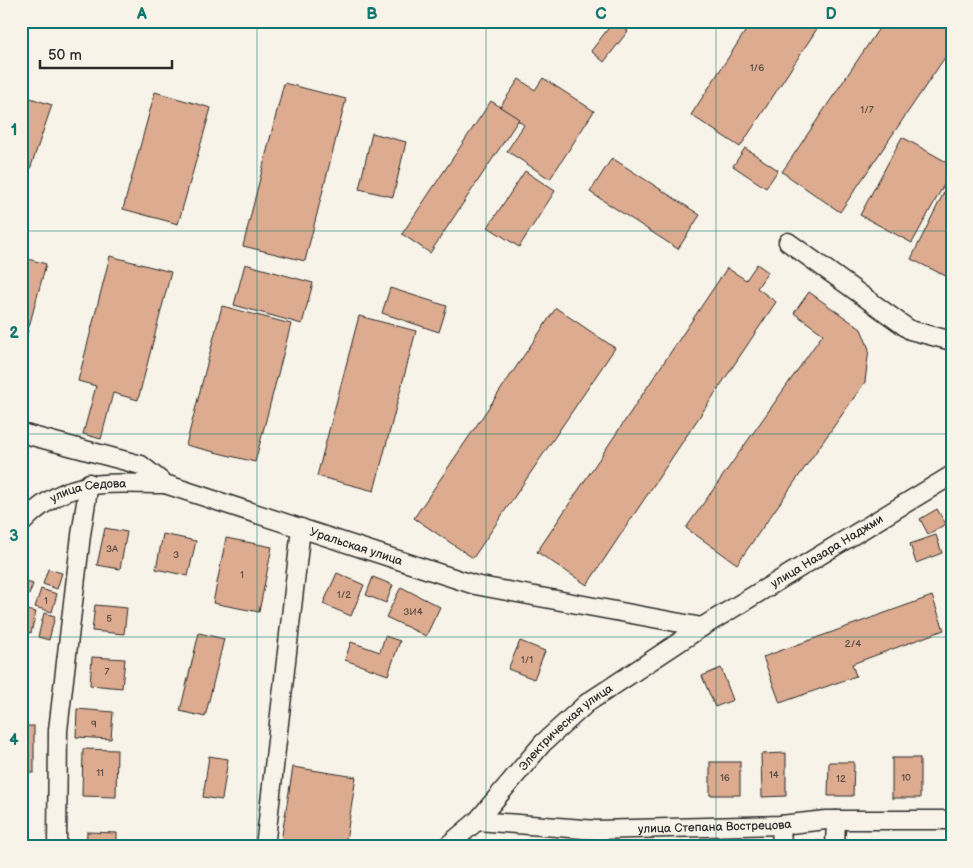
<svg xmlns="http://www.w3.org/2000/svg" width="973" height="868" viewBox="0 0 973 868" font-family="'Balsamiq Sans',sans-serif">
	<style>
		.building { fill: #ddab8f; stroke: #2b2b2b }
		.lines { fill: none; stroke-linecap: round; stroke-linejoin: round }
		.minor-casing { stroke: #2b2b2b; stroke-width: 21 }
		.minor { stroke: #f7f3e8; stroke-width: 18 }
		.grid { fill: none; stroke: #0f766e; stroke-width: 1; stroke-opacity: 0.55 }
		.labels { text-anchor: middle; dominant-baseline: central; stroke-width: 5; stroke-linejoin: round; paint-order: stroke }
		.number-label { font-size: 10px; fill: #584b44 }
		.street-label { font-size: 12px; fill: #2b2b2b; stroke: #f7f3e8 }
		.neatline { fill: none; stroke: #0f766e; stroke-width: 2 }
		.grid-label { font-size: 16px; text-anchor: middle; font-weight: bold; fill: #0f766e }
	</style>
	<rect width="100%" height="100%" fill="#f7f3e8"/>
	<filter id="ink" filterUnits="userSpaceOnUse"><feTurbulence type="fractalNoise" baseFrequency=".02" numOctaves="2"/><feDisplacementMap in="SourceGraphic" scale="10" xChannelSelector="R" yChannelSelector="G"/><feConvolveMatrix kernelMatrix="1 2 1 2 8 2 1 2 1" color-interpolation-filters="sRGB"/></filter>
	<g filter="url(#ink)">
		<!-- building -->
		<g class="building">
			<path d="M614,21l14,10 -24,31 -13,-11z"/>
			<path d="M752,21h70l-82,126 -49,-32z"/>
			<path d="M884,21h68v26l-112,165 -58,-40z"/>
			<path d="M543,78l51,33 -44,68 -43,-28 17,-26 -24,-18 19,-28 16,11z"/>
			<path d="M284,83l62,16 -41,162 -62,-15z"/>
			<path d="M155,92l56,16 -33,116 -55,-15z"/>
			<path d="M24,96l28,9 -27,79 -4,-1v-79z"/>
			<path d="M491,101l28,18 -89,134 -28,-19z"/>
			<path d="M372,133l34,9 -13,55 -34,-8z"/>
			<path d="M902,137l50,28v5l-40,73 -52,-28z"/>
			<path d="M745,148l33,22 -12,18 -33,-22z"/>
			<path d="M612,158l88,57 -22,34 -88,-57z"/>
			<path d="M525,171l30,20 -36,56 -31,-20z"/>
			<path d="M952,176v103l-41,-20z"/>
			<path d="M110,256l61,16 -33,128 -25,-7 -12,46 -18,-5 13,-48 -18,-5z"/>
			<path d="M21,257l25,7 -25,92z"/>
			<path d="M245,264l68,19 -11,41 -68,-19z"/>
			<path d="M757,264l11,8 -11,16 19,14 -189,283 -50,-33 190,-284 19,12z"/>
			<path d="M390,288l57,18 -8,26 -57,-19z"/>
			<path d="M809,292l52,37 8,20 -4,33 -128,182 -51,-36 137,-194 -29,-21z"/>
			<path d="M222,306l69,18 -36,138 -69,-17z"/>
			<path d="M556,308l59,40 -142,210 -59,-40z"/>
			<path d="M359,316l57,15 -42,160 -57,-15z"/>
			<path d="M937,509l9,15 -18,10 -8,-15z"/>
			<path d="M105,528l22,4 -7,37 -23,-4z"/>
			<path d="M163,534l33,7 -8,35 -32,-7z"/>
			<path d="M936,535l6,18 -26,10 -6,-19z"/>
			<path d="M226,538l46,9 -13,65 -46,-9z"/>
			<path d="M48,569l14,4 -5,16 -14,-5z"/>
			<path d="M337,573l27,12 -13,31 -28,-12z"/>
			<path d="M373,577l20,8 -7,18 -20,-8z"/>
			<path d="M21,580l12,4 -4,11 -8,-2z"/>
			<path d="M401,587l39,20 -14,29 -40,-19z"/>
			<path d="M41,589l16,5 -5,18 -17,-5z"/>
			<path d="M932,596l12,34 -92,34 4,12 -76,27 -17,-46z"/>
			<path d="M95,605l32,3 -3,26 -32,-3z"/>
			<path d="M21,609l15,3 -5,21 -10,-3z"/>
			<path d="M44,613l11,3 -6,24 -11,-3z"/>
			<path d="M199,633l25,6 -19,78 -25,-6z"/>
			<path d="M385,636l15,5 -12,34 -43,-15 6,-18 29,10z"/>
			<path d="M520,641l25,10 -11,28 -26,-10z"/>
			<path d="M92,657l33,2 -3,29 -32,-3z"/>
			<path d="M721,668l12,32 -18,7 -13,-31z"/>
			<path d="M77,709l36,3 -2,27 -35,-2z"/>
			<rect x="21" y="726" width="13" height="47"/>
			<path d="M83,749l34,1 -1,47 -34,-1z"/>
			<path d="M786,753v43l-24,1 -1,-43z"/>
			<path d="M209,756l19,3 -6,41 -19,-3z"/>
			<rect x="892" y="758" width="28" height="40"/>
			<rect x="710" y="762" width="30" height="33"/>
			<path d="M829,762h25l-1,34h-25z"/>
			<path d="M293,767l63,10 -11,70h-65z"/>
			<path d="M87,832l30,1v14h-31z"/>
			<path d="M801,840l21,1v6h-21z"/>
		</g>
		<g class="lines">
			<defs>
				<g id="minor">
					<path d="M788,242l122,88 42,11"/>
					<path id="s1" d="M21,433l120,32 24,19 310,101 227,42"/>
					<path id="s2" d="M21,524c45,-48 84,-40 144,-40"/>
					<path id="s3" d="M477,821l120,9 184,-5 45,-5h126"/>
					<path d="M781,825l1,22"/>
					<path d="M57,847l1,-117 23,-195 8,-52"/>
					<path d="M265,847l36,-319"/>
					<path id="s4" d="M446,847l31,-26 66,-78 44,-40 115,-76 250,-152"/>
					<path d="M835,847l1,-27"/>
				</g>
			</defs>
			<!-- minor casing -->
			<use href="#minor" class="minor-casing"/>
			<!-- minor -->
			<use href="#minor" class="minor"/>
		</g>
	</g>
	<!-- grid -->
	<path class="grid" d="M257,21v826M486,21v826M716,21v826M21,231h931M21,434h931M21,637h931"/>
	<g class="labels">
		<!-- number labels -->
		<g class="number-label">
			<text x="757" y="68">1/6</text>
			<text x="867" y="110">1/7</text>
			<text x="112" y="549">3А</text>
			<text x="176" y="555">3</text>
			<text x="242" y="575">1</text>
			<text x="344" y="595">1/2</text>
			<text x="46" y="601">1</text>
			<text x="413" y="612">3И4</text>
			<text x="109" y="619">5</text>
			<text x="853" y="644">2/4</text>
			<text x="527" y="660">1/1</text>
			<text x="107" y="672">7</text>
			<text x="94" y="724">9</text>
			<text x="100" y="773">11</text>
			<text x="774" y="775">14</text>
			<text x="725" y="778">16</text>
			<text x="906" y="778">10</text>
			<text x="841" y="779">12</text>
		</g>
		<!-- street labels -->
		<g class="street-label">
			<text stroke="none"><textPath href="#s2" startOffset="78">улица Седова</textPath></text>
			<text stroke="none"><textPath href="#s1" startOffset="356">Уральская улица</textPath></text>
			<text stroke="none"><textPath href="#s4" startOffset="486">улица Назара Наджми</textPath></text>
			<text stroke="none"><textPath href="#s4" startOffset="170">Электрическая улица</textPath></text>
			<text stroke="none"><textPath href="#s3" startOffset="238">улица Степана Вострецова</textPath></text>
		</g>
	</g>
	<!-- margin -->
	<rect width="973" height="868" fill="none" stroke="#f7f3e8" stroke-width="55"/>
	<!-- scale -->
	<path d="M40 60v8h132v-8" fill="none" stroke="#2b2b2b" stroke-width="2.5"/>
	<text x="48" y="60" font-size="15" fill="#2b2b2b" stroke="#f7f3e8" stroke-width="4" paint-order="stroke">50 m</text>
	<rect x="28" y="28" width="918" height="812" class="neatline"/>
	<g class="grid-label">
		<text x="142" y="19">A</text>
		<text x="372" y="19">B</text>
		<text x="601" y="19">C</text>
		<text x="831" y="19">D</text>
		<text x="14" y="135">1</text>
		<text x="14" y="338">2</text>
		<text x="14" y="541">3</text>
		<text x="14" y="745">4</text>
	</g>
</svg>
